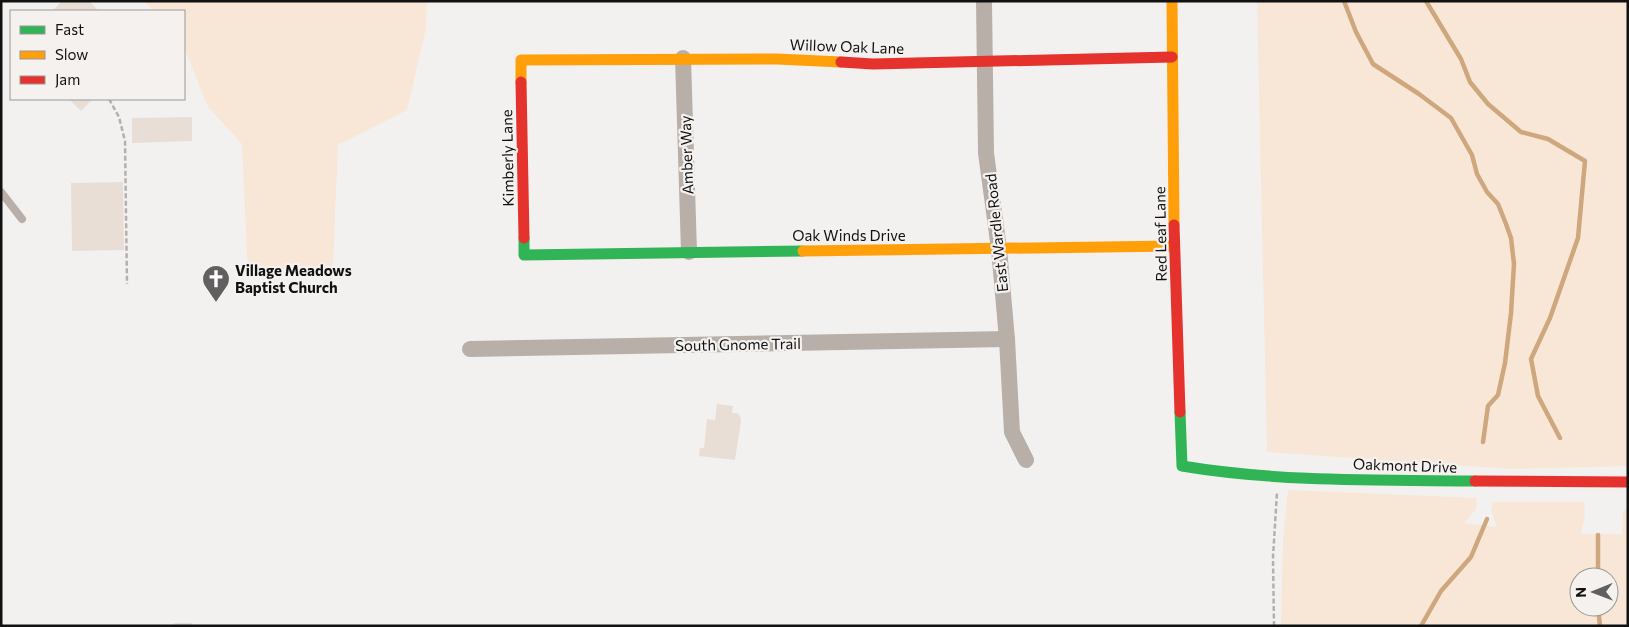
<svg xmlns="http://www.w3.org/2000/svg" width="1629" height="627" viewBox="0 0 1629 627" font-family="Commissioner,sans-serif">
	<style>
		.green { fill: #f8e7d6; fill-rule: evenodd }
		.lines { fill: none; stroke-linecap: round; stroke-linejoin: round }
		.stream { stroke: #cea77e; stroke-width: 4.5 }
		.building { fill: #e8ded5 }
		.path { stroke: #b6b0ad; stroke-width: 2.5; stroke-dasharray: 5 2.5; stroke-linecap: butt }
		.lane { stroke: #b8b0a8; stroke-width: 8 }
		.street { stroke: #b8b0a8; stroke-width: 16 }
		.fast { stroke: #30b455; stroke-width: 11 }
		.slow { stroke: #ff9f0a; stroke-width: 11 }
		.jam { stroke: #e5322d; stroke-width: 11 }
		.labels { text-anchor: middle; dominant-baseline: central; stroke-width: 4.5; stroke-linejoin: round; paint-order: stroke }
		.street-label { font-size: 15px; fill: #121111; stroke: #f4f1ef }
		.poi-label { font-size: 15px; font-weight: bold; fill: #121111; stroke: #f4f1ef; text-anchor: start }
	</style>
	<rect width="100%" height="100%" fill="#f3f1f0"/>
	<!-- green -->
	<g class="green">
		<path d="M144,1h283l-1,27 -19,82 -69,35 -5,121 -85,8 -6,-130 -34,-37 -24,-60v-36h-31z"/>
		<path d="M1257,1h371v465l-116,3 -245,-17z"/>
		<path d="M1288,490l189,8 -1,11 -12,14 33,4 -6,-17 2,-8h91l1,13 -4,19h41l1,-21 5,-7v120h-347l2,-86zM1579,577h30v30h-30z"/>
	</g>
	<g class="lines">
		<!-- stream -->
		<g class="stream">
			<path d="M1344,1l12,31 17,32 46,30 32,24 21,37 5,19 10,18 11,12 8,20 5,14 3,26 -3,49 -6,50 -7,32 -10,11 -5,36"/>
			<path d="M1426,1l35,58 9,23 18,22 33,28 27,7 37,22 -7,77 -28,80 -19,41 7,37 22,42"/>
			<path d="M1598,535v42"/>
			<path d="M1598,607l2,19"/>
			<path d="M1421,626l20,-35 30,-34 16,-38"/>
		</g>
	</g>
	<!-- building -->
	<g class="building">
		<path d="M62,1h27l8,8 -2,2h-43z"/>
		<path d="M69,99h24l-12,12z"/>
		<path d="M192,117v24l-60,2v-25z"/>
		<path d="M123,182l1,68 -52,1 -1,-68z"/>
		<path d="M717,404l16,2 -1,7h5l3,3 1,5 -6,39 -36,-4 1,-8h4l3,-29 8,1z"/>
		<rect x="174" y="623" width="18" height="3"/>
	</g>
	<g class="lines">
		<!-- path -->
		<g class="path">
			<path d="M109,99l10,18 6,24 2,143"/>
			<path d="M1274,626l-1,-69 4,-65"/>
		</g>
		<!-- lane -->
		<path class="lane" d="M1,192l21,27"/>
		<!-- street -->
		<g class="street">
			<path d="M984,1l2,152 13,96 8,90 5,93 14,28"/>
			<path d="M683,58l6,194"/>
			<path d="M470,349l537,-10"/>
		</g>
		<!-- fast -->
		<g class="fast">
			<path d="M524,238v17l279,-4"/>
			<path d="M1180,412l2,54c96,16 195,14 293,15"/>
		</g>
		<!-- slow -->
		<g class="slow">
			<path d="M1172,1l2,224"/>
			<path d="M521,82v-22l256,-1 64,3"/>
			<path d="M803,251l371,-5"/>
		</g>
		<!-- jam -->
		<g class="jam">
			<path d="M841,62l32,2 299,-7"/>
			<path d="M521,82l3,156"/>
			<path d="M1174,225l6,187"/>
			<path d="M1475,481l153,1"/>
		</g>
	</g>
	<!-- icons -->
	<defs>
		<symbol id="church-pin" viewBox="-11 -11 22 30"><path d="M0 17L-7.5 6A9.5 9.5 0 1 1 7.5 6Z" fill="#615f5f" stroke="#f4f1ef"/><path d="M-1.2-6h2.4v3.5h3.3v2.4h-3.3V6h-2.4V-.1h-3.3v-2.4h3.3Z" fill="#fff"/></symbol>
	</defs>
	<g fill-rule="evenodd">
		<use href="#church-pin" x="200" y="263" width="32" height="43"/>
	</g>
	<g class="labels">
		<!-- street labels -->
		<g class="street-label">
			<text transform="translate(847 46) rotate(2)">Willow Oak Lane</text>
			<text transform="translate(686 155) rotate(-92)">Amber Way</text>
			<text transform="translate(507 158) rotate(-91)">Kimberly Lane</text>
			<text transform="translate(996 233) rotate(-96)">East Wardle Road</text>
			<text transform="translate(1160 234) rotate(-91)">Red Leaf Lane</text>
			<text x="849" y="235">Oak Winds Drive</text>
			<text transform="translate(738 344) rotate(-1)">South Gnome Trail</text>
			<text transform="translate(1405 465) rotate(2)">Oakmont Drive</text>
		</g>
		<!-- poi labels -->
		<g class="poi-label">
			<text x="235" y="270">Village Meadows<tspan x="235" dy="17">Baptist Church</tspan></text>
		</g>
	</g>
	<!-- border -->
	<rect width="1629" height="627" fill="none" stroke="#121111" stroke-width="5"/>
	<!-- legend -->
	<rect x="10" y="10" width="175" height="90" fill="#f4f1ef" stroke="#9a9796"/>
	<rect x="20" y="26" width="25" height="8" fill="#30b455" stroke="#9a9796"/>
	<text x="55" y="35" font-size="15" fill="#121111">Fast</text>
	<rect x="20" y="51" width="25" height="8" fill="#ff9f0a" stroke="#9a9796"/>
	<text x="55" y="60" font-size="15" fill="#121111">Slow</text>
	<rect x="20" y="76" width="25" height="8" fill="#e5322d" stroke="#9a9796"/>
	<text x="55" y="85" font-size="15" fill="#121111">Jam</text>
	<!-- north arrow -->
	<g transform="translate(1594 592) rotate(269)"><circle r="24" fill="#f4f1ef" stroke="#9a9796"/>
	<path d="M0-4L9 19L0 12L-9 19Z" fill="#615f5f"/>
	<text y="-8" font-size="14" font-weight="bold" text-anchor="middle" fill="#121111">N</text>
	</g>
</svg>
